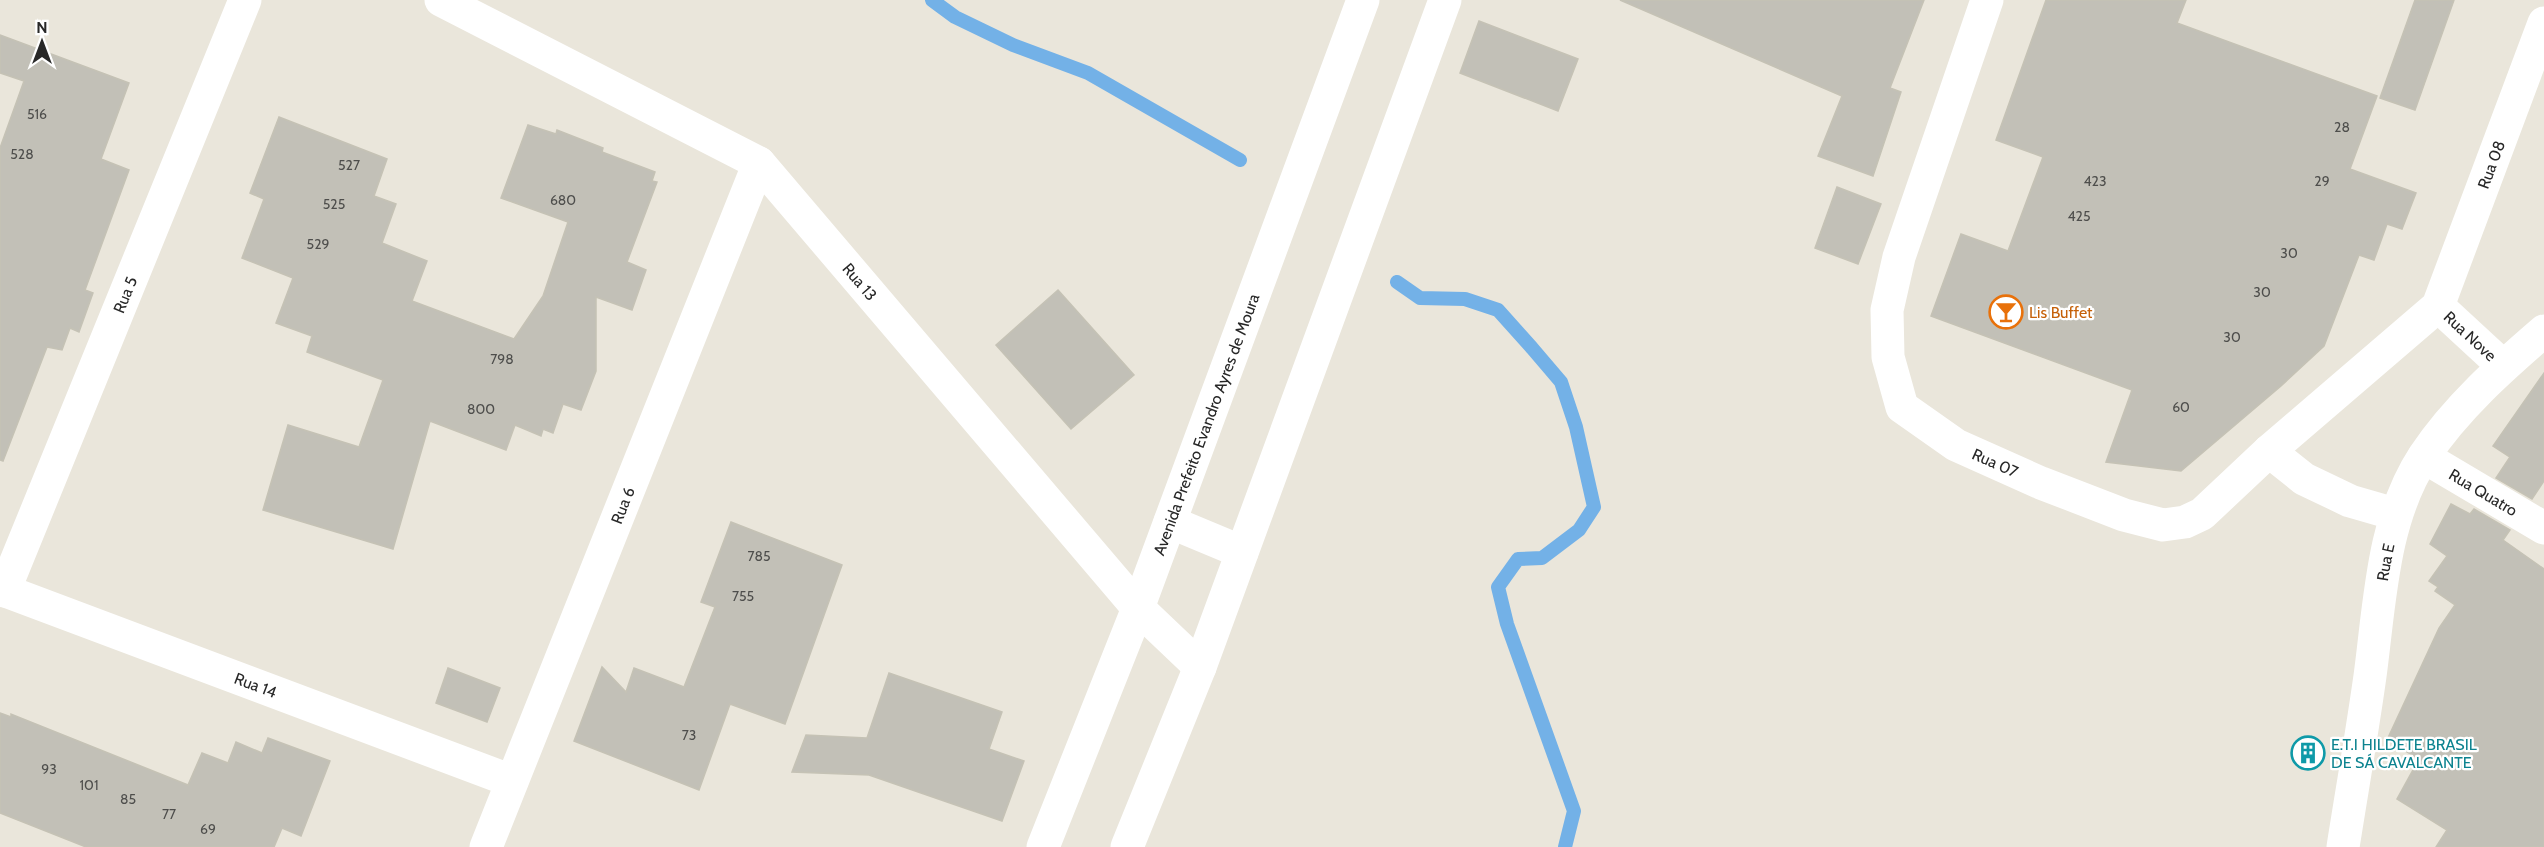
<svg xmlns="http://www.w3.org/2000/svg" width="2544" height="847" viewBox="0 0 2544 847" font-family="Cabin,sans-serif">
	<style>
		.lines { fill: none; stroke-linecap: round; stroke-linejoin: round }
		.stream { stroke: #73b1e7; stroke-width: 14 }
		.building { fill: #c2c0b7; stroke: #c5c2b5; stroke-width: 1.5 }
		.street { stroke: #fff; stroke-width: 33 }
		.secondary { stroke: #fff; stroke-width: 33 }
		.labels { text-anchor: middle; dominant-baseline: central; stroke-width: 4.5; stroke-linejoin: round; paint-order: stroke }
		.number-label { font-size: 14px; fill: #4e4e4c }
		.street-label { font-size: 16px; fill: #282828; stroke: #fff }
		.food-label { font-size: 16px; fill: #c56008; stroke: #fff; text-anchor: start }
		.culture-label { font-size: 16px; fill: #0d838f; stroke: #fff; text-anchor: start }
	</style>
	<rect width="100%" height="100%" fill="#eae6db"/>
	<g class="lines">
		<!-- stream -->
		<g class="stream">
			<path d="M932,0l23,17 58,28 75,28 152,87"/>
			<path d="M1397,282l23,16 45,1 33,11 34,38 29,34 15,45 18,80 -15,23 -37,28 -24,1 -20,28 9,37 67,187 -9,36"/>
		</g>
	</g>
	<!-- building -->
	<g class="building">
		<path d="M1620,0h304l-34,88 11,4 -28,84 -55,-20 24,-60z"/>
		<path d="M2046,0h140l-9,23 200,73 -27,73 66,24 -14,36 -15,-5 -13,36 -15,-5 -35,91 -43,40 -100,85 -75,-9 26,-72 -201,-74 30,-82 47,17 35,-94 -47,-17z"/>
		<path d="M2415,0h39l-39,110 -35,-12z"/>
		<path d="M1479,21l99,38 -20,52 -98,-38z"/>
		<path d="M0,35l129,48 -28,76 28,11 -44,120 8,3 -14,39 -9,-4 -8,22 -15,-3 -44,114 -3,-1v-312l24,-67 -24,-8z"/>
		<path d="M279,117l108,42 -13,37 22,8 -14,39 45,18 -15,40 102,38 29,-43 25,-74 -67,-24 27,-73 28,9 1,-4 46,18 -1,4 53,20 -3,9 5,1 -30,80 19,8 -14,40 -36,-13v74l-15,39 -18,-6 -10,29 -10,-4 -2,7 -26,-11 -9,25 -76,-29 -37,128 -130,-39 25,-85 71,22 24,-67 -76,-28 5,-16 -36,-13 17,-45 -51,-20 22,-59 -14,-6z"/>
		<path d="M1837,187l44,17 -23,60 -43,-16z"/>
		<path d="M1058,290l76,85 -63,54 -75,-84z"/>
		<path d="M2544,373v108l-12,18 -36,-21 14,-21 -17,-11z"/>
		<path d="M2451,504l19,10 4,-5 36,21 -7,10 41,29v278h-108l11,-17 -50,-31 22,-40 -32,-19 52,-112 16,-23 -20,-14 3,-4 -9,-6 18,-25 -17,-12z"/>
		<path d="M731,522l111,43 -57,159 -55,-20 -31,86 -125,-49 28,-74 24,25 8,-24 50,19 31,-80 -14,-5z"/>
		<path d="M448,668l52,20 -13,34 -51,-19z"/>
		<path d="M889,673l113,39 -13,37 35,12 -22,60 -133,-46 -77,-3 14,-37 61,3z"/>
		<path d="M0,713l11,4v-3l177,71 14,-32 26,10 8,-21 26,11 6,-15 62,23 -29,75 -19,-8 -8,19h-188l-86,-34z"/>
	</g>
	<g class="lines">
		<!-- street -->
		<g class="street">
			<path id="s1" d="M441,0l318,163 379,445 62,59"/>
			<path id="s2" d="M1987,0l-88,257 -12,53 1,47 14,50 54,38 85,38 83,32 39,10 22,-3 17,-8 67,-63 169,-145 106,-283"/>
			<path id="s3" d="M2438,306l65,60"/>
			<path d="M2269,451l35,28 46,22 45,13"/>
			<path id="s4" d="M2424,457l120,71"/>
			<path id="s5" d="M0,589l512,192"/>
			<path id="s6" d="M4,591l241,-591"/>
			<path id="s7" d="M486,847l273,-684"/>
			<path id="s8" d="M2343,847c9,-57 19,-114 27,-171 10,-74 12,-156 54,-220 32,-48 77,-88 120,-125"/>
		</g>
		<!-- secondary -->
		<g class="secondary">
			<path d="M1170,522l72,30"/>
			<path id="s9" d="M1043,847l95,-239 225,-608"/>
			<path d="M1127,847l73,-180 245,-667"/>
		</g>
	</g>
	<!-- icons -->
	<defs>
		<symbol id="bar-ring" viewBox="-11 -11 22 22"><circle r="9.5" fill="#fff" stroke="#e8710a" stroke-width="1.5"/><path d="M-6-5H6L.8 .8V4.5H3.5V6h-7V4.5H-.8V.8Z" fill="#e8710a"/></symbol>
		<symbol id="building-ring" viewBox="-11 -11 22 22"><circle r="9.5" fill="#fff" stroke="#0f9aa8" stroke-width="1.5"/><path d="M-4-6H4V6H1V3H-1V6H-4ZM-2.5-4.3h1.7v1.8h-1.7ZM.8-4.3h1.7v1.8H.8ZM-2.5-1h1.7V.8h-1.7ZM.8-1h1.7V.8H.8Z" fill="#0f9aa8"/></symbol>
	</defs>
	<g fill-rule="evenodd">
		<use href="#bar-ring" x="1987" y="293" width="38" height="38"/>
		<use href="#building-ring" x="2289" y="734" width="38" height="38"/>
	</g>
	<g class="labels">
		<!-- number labels -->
		<g class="number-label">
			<text x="37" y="114">516</text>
			<text x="2342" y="127">28</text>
			<text x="22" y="154">528</text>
			<text x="349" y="165">527</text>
			<text x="2095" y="181">423</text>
			<text x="2322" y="181">29</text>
			<text x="563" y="200">680</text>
			<text x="334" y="204">525</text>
			<text x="2079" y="216">425</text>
			<text x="318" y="244">529</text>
			<text x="2289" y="253">30</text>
			<text x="2262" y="292">30</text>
			<text x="2232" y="337">30</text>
			<text x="502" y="359">798</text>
			<text x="2181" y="407">60</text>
			<text x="481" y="409">800</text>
			<text x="759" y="556">785</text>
			<text x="743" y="596">755</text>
			<text x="689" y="735">73</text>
			<text x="49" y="769">93</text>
			<text x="89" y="785">101</text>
			<text x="128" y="799">85</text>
			<text x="169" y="814">77</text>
			<text x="208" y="829">69</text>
		</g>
		<!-- street labels -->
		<g class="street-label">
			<text stroke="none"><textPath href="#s2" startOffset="1220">Rua 08</textPath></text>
			<text stroke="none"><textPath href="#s1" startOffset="513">Rua 13</textPath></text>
			<text stroke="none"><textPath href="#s6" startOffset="320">Rua 5</textPath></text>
			<text stroke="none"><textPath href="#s3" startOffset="44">Rua Nove</textPath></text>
			<text stroke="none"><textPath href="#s9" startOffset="453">Avenida Prefeito Evandro Ayres de Moura</textPath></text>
			<text stroke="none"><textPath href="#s2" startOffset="534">Rua 07</textPath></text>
			<text stroke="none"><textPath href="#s4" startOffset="69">Rua Quatro</textPath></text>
			<text stroke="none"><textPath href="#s7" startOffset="368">Rua 6</textPath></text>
			<text stroke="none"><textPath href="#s8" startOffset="288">Rua E</textPath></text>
			<text stroke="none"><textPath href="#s5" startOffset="273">Rua 14</textPath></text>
		</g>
		<!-- food labels -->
		<g class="food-label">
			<text x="2029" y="312">Lis Buffet</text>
		</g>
		<!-- culture labels -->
		<g class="culture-label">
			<text x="2331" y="744">E.T.I HILDETE BRASIL<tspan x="2331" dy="18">DE SÁ CAVALCANTE</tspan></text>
		</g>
	</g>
	<!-- north arrow -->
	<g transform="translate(42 42)" stroke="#ffffff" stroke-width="4.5" paint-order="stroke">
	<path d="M0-4.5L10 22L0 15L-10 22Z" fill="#282828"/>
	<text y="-9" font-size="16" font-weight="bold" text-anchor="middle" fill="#282828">N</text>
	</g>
</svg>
